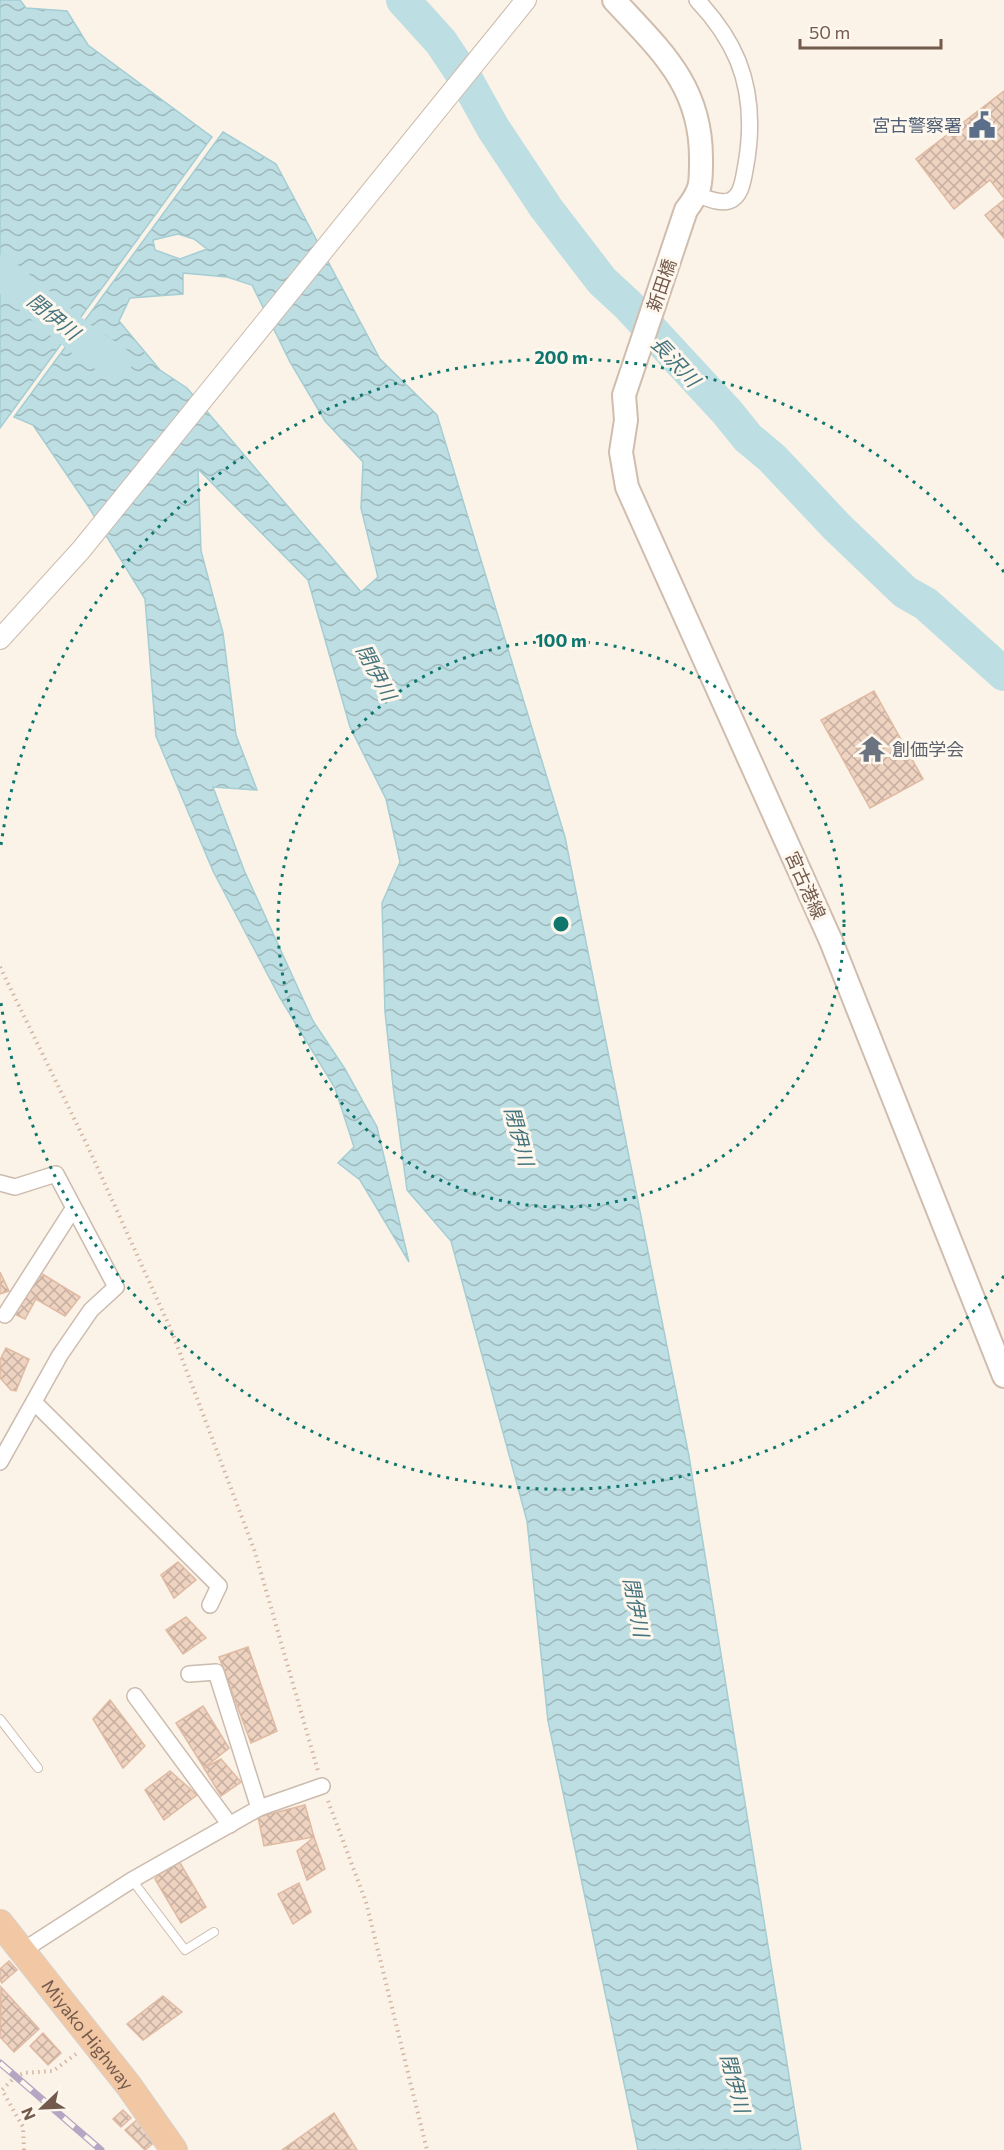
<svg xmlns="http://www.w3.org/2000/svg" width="1004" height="2150" viewBox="0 0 1004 2150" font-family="Commissioner,'Noto Sans JP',sans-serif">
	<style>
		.water { fill: url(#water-waves); stroke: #a4cdd4; stroke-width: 1.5; fill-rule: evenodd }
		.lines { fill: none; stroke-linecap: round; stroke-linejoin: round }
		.river { stroke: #bddee3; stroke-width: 34 }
		.building { fill: url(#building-cross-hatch); stroke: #e0baa2; stroke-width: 1.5 }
		.service-casing { stroke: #ccbbae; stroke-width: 10 }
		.minor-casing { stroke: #ccbbae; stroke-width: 18 }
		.tertiary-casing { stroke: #ccbbae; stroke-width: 22 }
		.secondary-casing { stroke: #d0bdae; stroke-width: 26 }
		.trunk-casing { stroke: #d8d1cd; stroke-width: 28 }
		.path { stroke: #d3b6a4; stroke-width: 4; stroke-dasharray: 1.5 4.5; stroke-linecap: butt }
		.service { stroke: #fff; stroke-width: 8 }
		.minor { stroke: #fff; stroke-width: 15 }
		.tertiary { stroke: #fff; stroke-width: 20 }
		.secondary { stroke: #fff; stroke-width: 22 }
		.trunk { stroke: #f2c7a3; stroke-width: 26 }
		.rail-casing { stroke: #b6a6c4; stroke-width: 7 }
		.rail { stroke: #fef7ed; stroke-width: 4.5; stroke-dasharray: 14; stroke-linecap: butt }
		.ring { fill: none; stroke: #0f766e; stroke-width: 3; stroke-dasharray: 3 6 }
		.labels { text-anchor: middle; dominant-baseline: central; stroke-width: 6; stroke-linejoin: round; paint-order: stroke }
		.service-label { font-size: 18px; fill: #4e5e75; stroke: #fef7ed; text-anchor: end }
		.street-label { font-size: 18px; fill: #735a4d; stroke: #fef7ed }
		.worship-label { font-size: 18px; fill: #5b616d; stroke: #fef7ed; text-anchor: start }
		.water-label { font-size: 20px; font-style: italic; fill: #45747e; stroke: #fef7ed }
		.centre { fill: #0f766e; stroke: #fef7ed; stroke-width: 3 }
		.ring-label { font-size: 18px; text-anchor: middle; font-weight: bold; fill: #0f766e; stroke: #fef7ed; stroke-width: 6; stroke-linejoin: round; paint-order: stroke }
	</style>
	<defs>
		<pattern id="water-waves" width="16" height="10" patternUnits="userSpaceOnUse" patternTransform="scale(1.5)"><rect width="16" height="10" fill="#bddee3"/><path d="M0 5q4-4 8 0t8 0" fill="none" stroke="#9eb7ba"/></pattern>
		<pattern id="building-cross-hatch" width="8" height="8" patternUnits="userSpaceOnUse" patternTransform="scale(1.5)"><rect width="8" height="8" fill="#eed3c1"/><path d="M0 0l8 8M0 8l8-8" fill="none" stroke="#c5ae9f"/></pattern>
	</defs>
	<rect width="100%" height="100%" fill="#fbf3e7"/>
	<!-- water -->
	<g class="water">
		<path d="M0,0h20l6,8 41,3 21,34 124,92 -212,291z"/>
		<path d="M223,132l53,32 104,195 57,56 128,422 124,619 112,694h-163l-90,-429 -21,-200 -76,-280 -44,-51 -14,-104 -8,-74 -3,-109 18,-41 -14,-63 -36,-72 -42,-147 -110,-111 3,82 22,82 13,102 21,55 -44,-3 31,83 69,151 32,48 32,58 32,135 -49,-82 -22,-17 16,-16 -19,-59 -55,-90 -67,-127 -57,-135 -11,-137 -57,-93 -55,-81 -19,-8zM178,234l16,5 13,10 -27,10 -25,-9 -2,-10zM183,273l44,4 25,8 38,77 35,59 38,41 -2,46 17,69 -17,15 -174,-204 -27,-18 -41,-49 11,-23 53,-4z"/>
	</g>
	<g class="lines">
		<!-- river -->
		<g class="river">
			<path d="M403,0l38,42 26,39 26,47 53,80 56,73 26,24 99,107 21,26 24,20 65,69 68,65 21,12 78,70"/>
			<path d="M0,272l80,66 35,24"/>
		</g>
	</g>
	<!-- building -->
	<g class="building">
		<path d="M1004,91v107l-14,-18 -36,29 -38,-50z"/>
		<path d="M1004,200v38l-19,-23z"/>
		<path d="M874,691l49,88 -53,29 -49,-88z"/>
		<path d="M36,1270l44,27 -15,19 -29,-17 -11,20 -13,-6z"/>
		<path d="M0,1272l9,19 -9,3z"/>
		<path d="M6,1348l23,11 -13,32 -5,-1 -11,-12v-18z"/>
		<path d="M178,1562l18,18 -22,18 -13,-23z"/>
		<path d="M186,1617l20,21 -23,16 -17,-24z"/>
		<path d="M248,1647l29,84 -26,12 -32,-86z"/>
		<path d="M110,1700l35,46 -22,22 -30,-49z"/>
		<path d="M203,1706l26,42 -25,20 -28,-45z"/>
		<path d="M221,1759l20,23 -20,14 -17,-28z"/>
		<path d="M170,1771l27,24 -33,25 -19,-30z"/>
		<path d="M305,1805l9,32 -50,9 -6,-29z"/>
		<path d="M314,1837l11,32 -18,11 -10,-29z"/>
		<path d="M176,1856l30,51 -25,16 -26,-44z"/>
		<path d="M299,1883l12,29 -18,12 -15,-30z"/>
		<path d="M9,1961l8,9 -15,13 -2,-3v-11z"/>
		<path d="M1,1987l38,42 -25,23 -14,-15z"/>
		<path d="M163,1996l19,16 -39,28 -16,-16z"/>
		<path d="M43,2033l18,20 -13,12 -18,-19z"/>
		<path d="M123,2110l8,8 -10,9 -8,-8z"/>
		<path d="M334,2113l23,37h-75z"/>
		<path d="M138,2119l19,21 -12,10 -20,-20z"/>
	</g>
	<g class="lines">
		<defs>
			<g id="service">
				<path d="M0,1719l38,49"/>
				<path d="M132,1880l53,70 29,-18"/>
			</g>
			<g id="minor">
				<path d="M697,0c17,18 32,39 41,61 14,35 14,73 7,109 -2,11 -4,27 -16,31 -10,3 -22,-3 -31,-6"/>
				<path d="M0,1183l15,4 41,-13 60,113 -25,23 -31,45 -60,107"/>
				<path d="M5,1315l68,-106"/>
				<path d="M34,1402l185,184 -9,19"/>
				<path d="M189,1674l27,-2 43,136"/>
				<path d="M135,1696l95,129"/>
				<path d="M22,1951l110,-71 127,-72 63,-22"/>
			</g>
			<path id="tertiary" d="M0,639l81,-89 445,-550"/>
			<path id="secondary" d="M614,0c46,50 87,85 87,158 0,26 1,31 -15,52l-62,185 2,25 -5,32 6,35 204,454 173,435"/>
			<g id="trunk">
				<path id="s1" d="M0,1923l129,163 45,64"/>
			</g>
		</defs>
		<!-- service casing -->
		<use href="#service" class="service-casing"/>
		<!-- minor casing -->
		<use href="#minor" class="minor-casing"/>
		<!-- tertiary casing -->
		<use href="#tertiary" class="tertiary-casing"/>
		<!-- secondary casing -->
		<use href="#secondary" class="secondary-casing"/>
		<!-- trunk casing -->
		<use href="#trunk" class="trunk-casing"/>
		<!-- path -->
		<g class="path">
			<path d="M0,967l89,182 83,183 83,220 63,219"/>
			<path d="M328,1801l38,101 61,248"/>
			<path d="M24,2150l-1,-23 -21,-37 13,-13 9,-4 29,-2 23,-17"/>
		</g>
		<!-- service -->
		<use href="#service" class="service"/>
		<!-- minor -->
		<use href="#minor" class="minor"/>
		<!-- tertiary -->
		<use href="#tertiary" class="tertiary"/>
		<!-- secondary -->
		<use href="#secondary" class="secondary"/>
		<!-- trunk -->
		<use href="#trunk" class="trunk"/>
		<defs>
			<path id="rail" d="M0,2063l101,87"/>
		</defs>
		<!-- rail casing -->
		<use href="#rail" class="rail-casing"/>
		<!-- rail -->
		<use href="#rail" class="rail"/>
	</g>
	<!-- distance rings -->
	<g class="ring">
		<circle cx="561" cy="924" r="283"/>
		<path d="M1004 1276A566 566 0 0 1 1 1003M1 845A566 566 0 0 1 1004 572"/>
	</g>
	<!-- icons -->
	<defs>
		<symbol id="civic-bare" viewBox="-9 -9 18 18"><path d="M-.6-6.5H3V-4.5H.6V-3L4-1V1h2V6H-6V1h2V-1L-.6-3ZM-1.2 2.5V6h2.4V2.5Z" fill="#5c6f8a" stroke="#fef7ed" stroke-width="2.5" paint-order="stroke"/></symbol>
		<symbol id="temple-bare" viewBox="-9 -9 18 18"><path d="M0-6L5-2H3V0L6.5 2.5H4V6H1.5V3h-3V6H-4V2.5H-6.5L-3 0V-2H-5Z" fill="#6b7280" stroke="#fef7ed" stroke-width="2.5" paint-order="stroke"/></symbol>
	</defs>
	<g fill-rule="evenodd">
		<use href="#civic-bare" x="963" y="106" width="38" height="38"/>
		<use href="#temple-bare" x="853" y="730" width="38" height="38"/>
	</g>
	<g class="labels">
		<!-- service labels -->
		<g class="service-label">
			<text x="962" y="125">宮古警察署</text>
		</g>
		<!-- street labels -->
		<g class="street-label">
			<text transform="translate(661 285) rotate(-71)">新田橋</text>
			<text transform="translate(806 885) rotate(66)">宮古港線</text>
			<text stroke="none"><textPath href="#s1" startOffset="142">Miyako Highway</textPath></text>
		</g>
		<!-- worship labels -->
		<g class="worship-label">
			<text x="892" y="749">創価学会</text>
		</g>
		<!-- water labels -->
		<g class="water-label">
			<text transform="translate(54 316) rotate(39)">閉伊川</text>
			<text transform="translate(676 361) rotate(47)">長沢川</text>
			<text transform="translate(377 672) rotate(62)">閉伊川</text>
			<text transform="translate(520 1136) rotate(75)">閉伊川</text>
			<text transform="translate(637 1607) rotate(79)">閉伊川</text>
			<text transform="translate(736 2083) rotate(75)">閉伊川</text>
		</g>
	</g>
	<circle cx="561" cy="924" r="9" class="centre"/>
	<g class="ring-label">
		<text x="561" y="364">200 m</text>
		<text x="561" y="647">100 m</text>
	</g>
	<!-- north arrow -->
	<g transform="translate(42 2108) rotate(247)" stroke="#fef7ed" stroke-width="4.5" paint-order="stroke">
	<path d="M0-4.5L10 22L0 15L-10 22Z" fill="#735a4d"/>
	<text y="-9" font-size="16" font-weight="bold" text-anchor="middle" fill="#735a4d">N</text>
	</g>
	<!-- scale -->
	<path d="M800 39v9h141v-9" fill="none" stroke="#735a4d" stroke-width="3"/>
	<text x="809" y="39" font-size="18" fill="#735a4d" stroke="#fef7ed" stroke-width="4.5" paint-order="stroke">50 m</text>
</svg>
